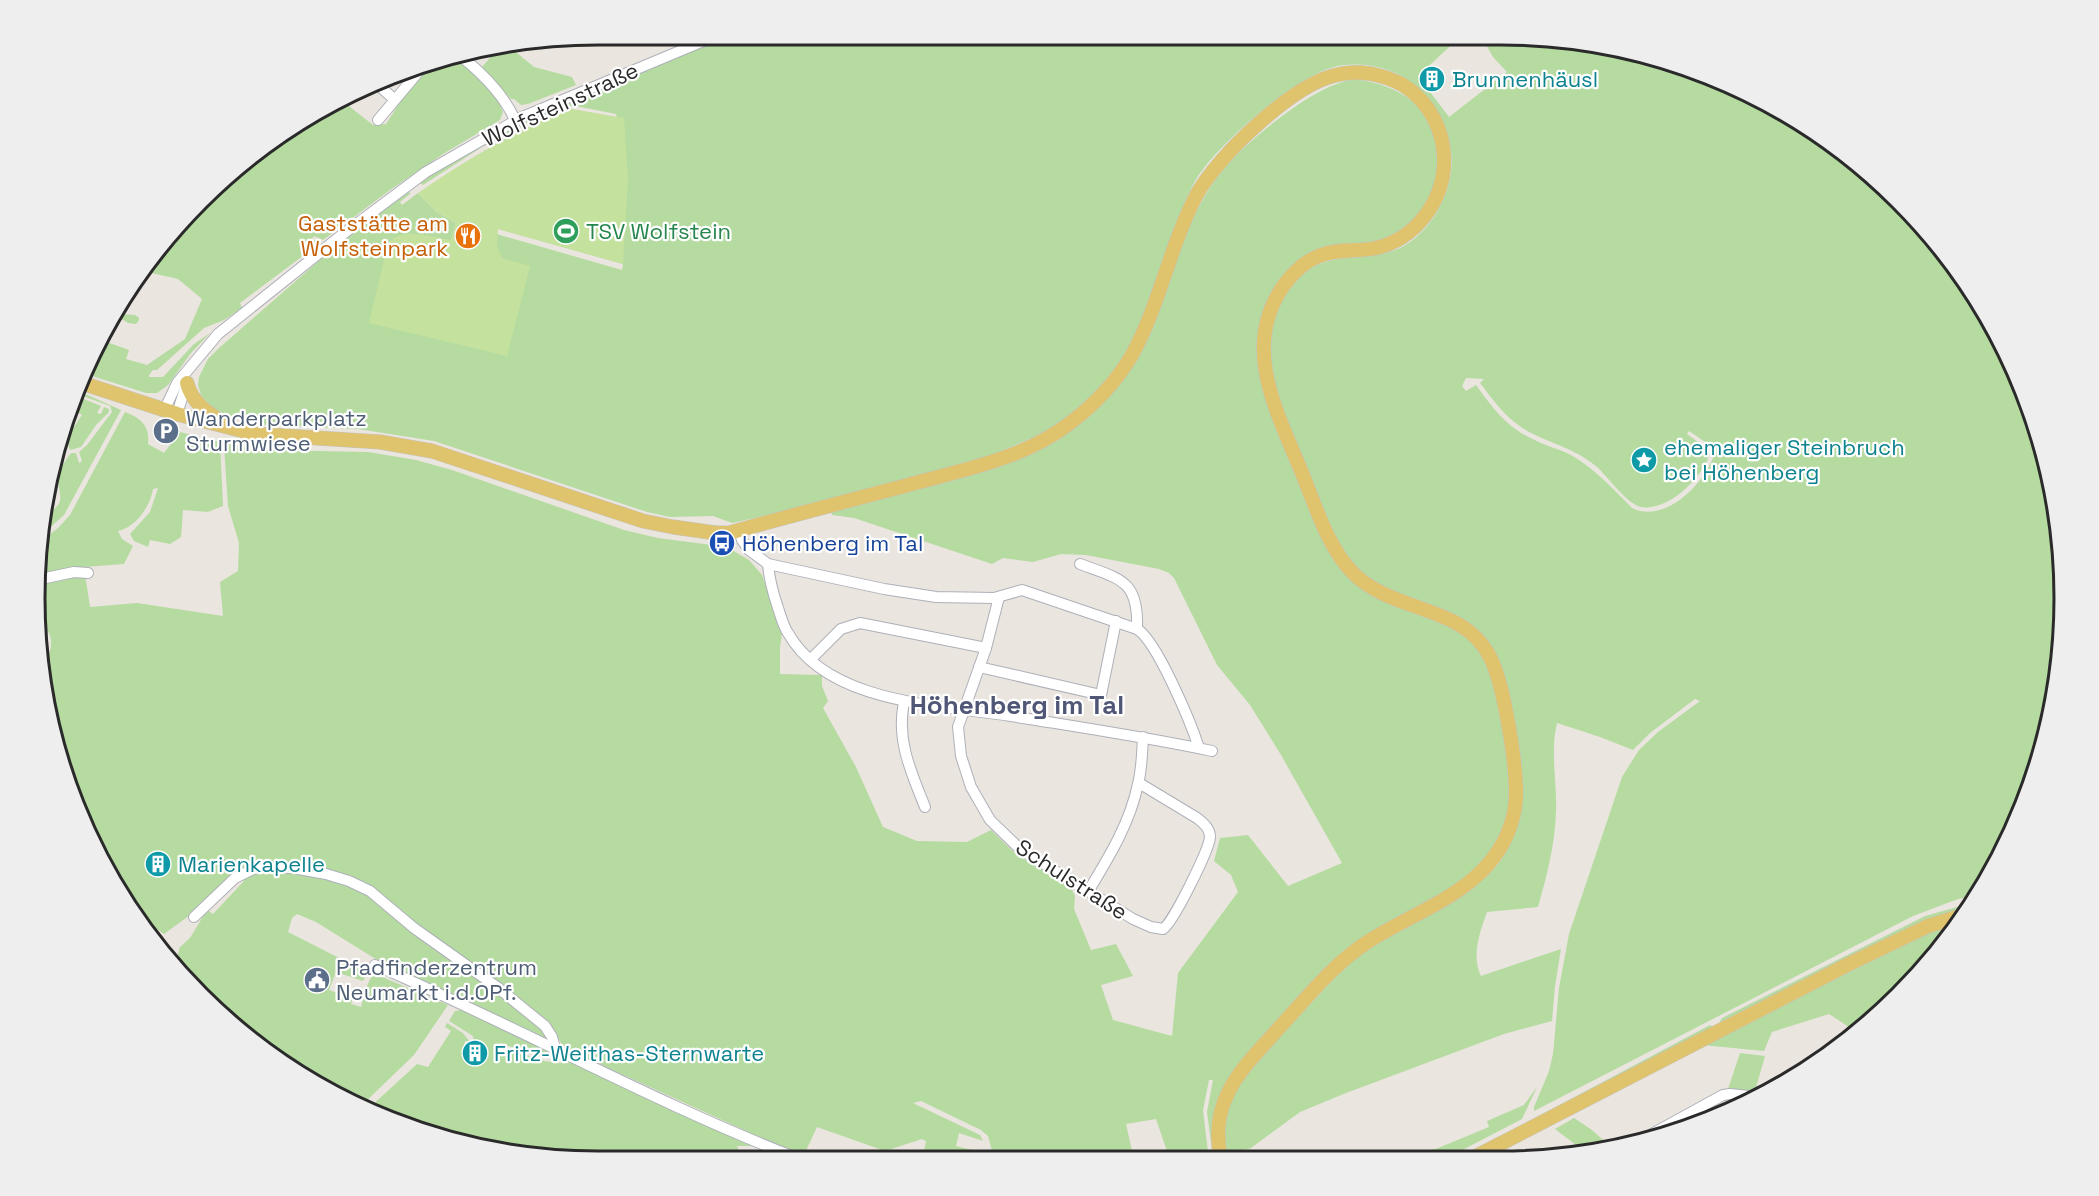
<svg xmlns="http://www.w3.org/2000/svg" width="2099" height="1196" viewBox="0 0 2099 1196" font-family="'Space Grotesk',sans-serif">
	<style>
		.green { fill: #b5dba1; fill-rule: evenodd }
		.pitch { fill: #c5e19e }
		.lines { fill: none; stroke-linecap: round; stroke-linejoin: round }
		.minor-casing { stroke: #aeb0b9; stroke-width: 12 }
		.major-casing { stroke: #c3c3c3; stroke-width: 15 }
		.minor { stroke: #fff; stroke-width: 10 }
		.major { stroke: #e0c46d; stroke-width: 14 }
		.labels { text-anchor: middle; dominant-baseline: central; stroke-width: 4.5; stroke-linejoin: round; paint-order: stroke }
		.culture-label { font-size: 22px; fill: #0d838f; stroke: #fff; text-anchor: start }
		.street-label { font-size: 22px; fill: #2a2a2a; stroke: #fff }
		.food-label { font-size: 22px; fill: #c56008; stroke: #fff; text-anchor: end }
		.leisure-label { font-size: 22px; fill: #27864d; stroke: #fff; text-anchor: start }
		.service-label { font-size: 22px; fill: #4e5e75; stroke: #fff; text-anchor: start }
		.transit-label { font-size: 22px; fill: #164399; stroke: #fff; text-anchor: start }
		.quarter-label { font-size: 26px; font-weight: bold; fill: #505776; stroke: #fff }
		.rim { fill: none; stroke: #2a2a2a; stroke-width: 3 }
	</style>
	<rect width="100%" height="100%" fill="#eae5de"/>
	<!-- green -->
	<g class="green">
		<path d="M732,35h227l-8,1 6,4 38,2 3,-7 463,1 -43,40 31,41 58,-45 -14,-15 -12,-21h57l144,28 132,65 85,70 70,86 52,97 33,106 10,110 -10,110 -32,105 -44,82 -20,4 -45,17 -379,195v-4l15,-36 4,-17 6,-66 10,-54 53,-157 17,-27 19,-18 42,-31 -5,-2 -45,34 -17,17 -33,-13 -43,-14c-7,28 0,59 -1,88 -1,34 -9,64 -18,96l-51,5c-7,20 -16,43 -6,64l80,-27 -6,37 -3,35 -48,13 -158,59 -46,19 -49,36 -11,3 6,9h-17c-8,-23 -5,-48 6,-71 5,-10 16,-19 23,-28 19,-22 39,-43 59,-64 17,-18 33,-36 53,-50 70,-49 152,-54 152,-163l-33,-140 -110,-58 -21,-16 -21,-30c-11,-25 -21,-50 -31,-75 -17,-40 -43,-89 -35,-134 4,-23 20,-51 40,-63 28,-16 61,-7 89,-20 36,-18 60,-68 49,-106 -3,-10 -10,-20 -15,-29 -10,-17 -18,-30 -36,-39 -19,-9 -43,-12 -64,-7 -39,10 -120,79 -140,116 -15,29 -24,60 -35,91 -9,28 -20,59 -36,84 -6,11 -15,21 -22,31l-5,2 -15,16 -35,25 -56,24 -175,49 -83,18 -19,-7 -43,1 -23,-5 -213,-71 -76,-12 -92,-4 -39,-10 -16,-8 -10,-12 -3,-10 1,-8 9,-18 11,-11 102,-89 85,-67 5,1 -11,9 2,3 16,-12 19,19 19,11 -5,17 42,-7 129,37 1,-6 -139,-39 -21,-61 38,-23 61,-30 15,-1 40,8 -1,-4 -41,-8h-13l-1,-2zM1466,378l18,1 -4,4c13,17 25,34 44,46 25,15 48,17 73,38 11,10 30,37 44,40 19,3 40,-12 52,-26 7,-9 17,-19 16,-31l-22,-16 2,-3 22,15 2,12c-11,28 -49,66 -81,50 -18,-18 -34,-36 -56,-50 -9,-6 -20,-9 -30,-13 -36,-14 -48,-30 -70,-60l-10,6 -4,-5z"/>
		<path d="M512,49l22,18 38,10 4,8 -48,19 -7,1 -7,-6h-3l-29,-32 13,-15z"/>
		<path d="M457,58c17,15 39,32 46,54l-3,8 -57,34 -53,36 -67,50 -9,-4 -2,3 8,4 -80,60 2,5 -18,12 -20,8 -47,42h-4l-4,5v2h14l31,-33 16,-11 -19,20 -23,32 -11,8h-11l-54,-17 -2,-3 14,-32 25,9 -3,9 21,6 38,-26 17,-40 -24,-20 -35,-8 112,-120 90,-48 28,22 13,-1 18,-28 29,-34z"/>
		<path d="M1352,79c52,5 91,34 85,91 -2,19 -11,39 -25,52 -27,26 -73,27 -107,34 -32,18 -42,54 -47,88l74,210 95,62 31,14 20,18 7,12 8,21 17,87 1,26 -5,30 -13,26 -30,31 -99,56 -19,13 -101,111 -31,97 -6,-46 6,-32h-4l-6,30 6,50h-39l-14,-41 -30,5 8,36h-103l-13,-8 -26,-1 -4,-15 -7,-6 -60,-29 -8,2 67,32 3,6 -24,-8 -3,13 28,7 1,7h-19l-42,-9 2,-10 -4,-2 -37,12 -68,-24 -13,28 -47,-19 -188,-86 -7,-5 -11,-20 -32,-25 23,29 5,9 -8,-2 -165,-78 -58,-36 -19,-8 -5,4 -4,14 65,33 17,4 -7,12 -27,-9 -7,18 24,8 -2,6 10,3 5,-19 7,-15 75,32 -34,50 -52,50 -77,-38 -110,-103 5,-17 10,-9 15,-25 3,-3 5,4 31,-33 -10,-9 -44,43 -26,19 -13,-9 -8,1 -78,-147 -23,-114c12,-13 14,-35 -5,-42l8,-85 13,-10 12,-13 55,-103c16,6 25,14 23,32l16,9 16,-21 40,10 3,64 -15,6 -25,-2 -2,27 -11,7 -20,-4 -2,7 -14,-6 -4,-7 20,-22 8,-24 -5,1c-3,18 -17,38 -35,42l4,8 11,7 -9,18 -40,3 6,40 47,-4 86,13 -3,-34 18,-11 1,-28 -11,-37 -4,-60 4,-2 39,6 101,2 48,8 36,10 172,60 34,8 62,8 12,4 17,10 13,15 20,57 -2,16v26l42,1v11l6,15 -5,7 33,59 27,60 34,14 50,1 24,-12 26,25 53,30 5,11 -1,13 17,41 25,-6 17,32 -32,9 12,35 59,16 6,-63 60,-81 -7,-17 -17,-14 6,-23 28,-3 40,51 54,-23 -61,-108 -31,-50 -33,-40 -43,-87 -5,-5 -10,-4 -73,-14 -25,-1 -28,8 -30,-4 -11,6 -138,-46 -22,-3 -1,-4 188,-52c32,-15 60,-33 85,-57l1,-3c62,-60 61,-144 105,-211 16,-26 40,-46 63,-65 25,-19 48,-36 79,-44z"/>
		<path d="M553,108l-4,5 -67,34 -59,38 -3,-2 2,-3 91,-55z"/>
		<path d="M121,314l14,1 4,3v2l-3,4 -8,-1 -8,-5z"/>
		<path d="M81,392l40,18 -57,105 -18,16 2,-18c21,-12 8,-20 11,-38 1,-8 8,-16 12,-22h5l3,10 3,-2 -3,-9 8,-7 25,-33 -2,-6 -30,-11z"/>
		<path d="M79,397l22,9 -4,7 4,1 3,-7 5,2v3l-13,13 -15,22 -11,3 -4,-11 16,-24 -9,-6z"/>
		<path d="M63,443l2,9 -13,16 4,-20 3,1z"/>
		<path d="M1975,902l-3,5 -43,12 -210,104 3,-5 203,-102z"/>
		<path d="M1959,924l-60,73 -44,34 -26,-17 -57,18 -8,19 -62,-6 227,-113z"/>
		<path d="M461,1010l103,48c-21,2 -44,-8 -64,-15l-1,3 45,15 14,2 16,-1 179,84h-16l2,5h19l27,9h-224l-144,-29 -48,-23 48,-44 11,3 23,-36 -6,-4 2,-4 16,10 7,9 -5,-1 -1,5 8,3 -3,8 8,3 5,-13 -8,-4 -1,-7 -24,-15 6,-10z"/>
		<path d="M1710,1025l3,2 -180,94 2,-3z"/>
		<path d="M1740,1053l25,3 -10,35 -27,-2z"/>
		<path d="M1537,1087l-15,32 -79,41h-46l41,-12 51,-21 -2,-6 37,-16z"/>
		<path d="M1574,1118l18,12 18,16 -26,5 -29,-22z"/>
	</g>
	<!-- pitch -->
	<path class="pitch" d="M572,109l52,9 4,61 -5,85 -125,-35 -1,17 5,12 28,8 -23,90 -138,-33 19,-79c12,-18 45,-7 63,-4l5,-17 -19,-11 -19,-19c45,-32 94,-59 144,-82z"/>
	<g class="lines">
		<defs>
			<g id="minor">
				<path d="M462,57c21,17 42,38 53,63"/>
				<path d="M378,85l16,14"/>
				<path d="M378,120l48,-57"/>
				<path d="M164,411l13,-28 41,-49 125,-100 83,-62 96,-55 196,-82"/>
				<path d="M177,414l10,-32"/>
				<path d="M739,530l3,10 7,10 19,14 116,25 52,8 58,1 28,-8 115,39c20,12 54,94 62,119"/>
				<path d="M768,564c1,15 5,29 10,44 3,8 5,18 10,25 40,71 152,72 223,83 67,11 135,21 201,35"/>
				<path d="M1080,564c40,15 59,16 57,65"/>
				<path d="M41,579l33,-7 14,1"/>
				<path d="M999,597l-13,51 -28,79 3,29 10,31 19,33 30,29 113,70 18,8 12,2c10,-6 46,-79 47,-92 0,-9 -7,-14 -13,-19l-58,-35"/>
				<path d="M811,659l30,-30 19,-6 126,25"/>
				<path d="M979,667l122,28 15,-74"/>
				<path d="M904,702c-8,38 7,70 21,105"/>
				<path d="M1089,890c20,-33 41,-67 49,-106 4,-15 4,-31 5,-47"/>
				<path d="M194,917l41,-39 18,-9 11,-2 29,1 33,6 23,7 21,10 44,37 83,59 48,39 7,11 3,11"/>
				<path d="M375,965c144,62 281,139 427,195"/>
				<path d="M1641,1140l82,-45 7,-1 28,3"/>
			</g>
			<g id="major">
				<path d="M187,383c5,20 21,30 37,40"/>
				<path d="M85,384l92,30 78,20 125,8 52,9 211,70 30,6 43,6h13c63,-18 127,-34 190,-51 52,-14 107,-25 151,-59 24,-18 46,-41 62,-68 28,-51 38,-110 65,-161 22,-39 95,-109 139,-119 22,-6 47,-1 67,10 27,17 42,47 41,78 -1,39 -29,76 -68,85 -19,4 -39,0 -57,8 -14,5 -26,17 -35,29 -41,58 -11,119 13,176 16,36 29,86 57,113 29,28 70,31 104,50 14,8 25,19 32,33 14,27 26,105 26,136 0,12 -2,23 -6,34 -22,63 -89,81 -141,114 -36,23 -62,57 -91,88 -17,20 -39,40 -50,64 -11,22 -12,43 -7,67"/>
				<path d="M1469,1160l378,-195 81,-39 39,-12"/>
			</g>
		</defs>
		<!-- minor casing -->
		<use href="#minor" class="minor-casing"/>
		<!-- major casing -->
		<use href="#major" class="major-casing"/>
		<!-- minor -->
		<use href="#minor" class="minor"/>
		<!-- major -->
		<use href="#major" class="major"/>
	</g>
	<!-- icons -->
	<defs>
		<symbol id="building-disc" viewBox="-11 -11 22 22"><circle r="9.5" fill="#0f9aa8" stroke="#fff"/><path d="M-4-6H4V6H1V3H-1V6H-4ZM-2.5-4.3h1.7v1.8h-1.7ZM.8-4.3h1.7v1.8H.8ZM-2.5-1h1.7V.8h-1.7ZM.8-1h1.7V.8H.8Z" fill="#fff"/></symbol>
		<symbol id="stadium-disc" viewBox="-11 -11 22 22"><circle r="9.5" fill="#2e9e5b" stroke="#fff"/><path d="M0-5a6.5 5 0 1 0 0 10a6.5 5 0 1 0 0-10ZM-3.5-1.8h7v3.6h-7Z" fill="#fff"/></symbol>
		<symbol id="restaurant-disc" viewBox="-11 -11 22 22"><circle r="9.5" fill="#e8710a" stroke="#fff"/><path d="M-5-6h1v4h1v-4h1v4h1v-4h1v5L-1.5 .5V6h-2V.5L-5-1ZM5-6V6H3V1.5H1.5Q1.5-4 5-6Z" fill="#fff"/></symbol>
		<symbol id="parking-disc" viewBox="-11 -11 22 22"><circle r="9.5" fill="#5c6f8a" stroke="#fff"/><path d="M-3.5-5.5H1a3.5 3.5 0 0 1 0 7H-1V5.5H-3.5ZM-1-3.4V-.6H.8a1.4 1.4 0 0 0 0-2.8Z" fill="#fff"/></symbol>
		<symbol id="sight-disc" viewBox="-11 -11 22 22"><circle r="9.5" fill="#0f9aa8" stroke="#fff"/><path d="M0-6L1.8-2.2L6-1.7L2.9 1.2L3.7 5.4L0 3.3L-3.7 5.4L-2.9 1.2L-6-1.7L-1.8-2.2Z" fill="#fff"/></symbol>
		<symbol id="bus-disc" viewBox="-11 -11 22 22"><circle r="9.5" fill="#1a4fb4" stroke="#fff"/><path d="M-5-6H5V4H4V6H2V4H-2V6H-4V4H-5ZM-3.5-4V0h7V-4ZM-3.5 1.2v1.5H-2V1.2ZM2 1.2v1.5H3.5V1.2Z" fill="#fff"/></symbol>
		<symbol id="civic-disc" viewBox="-11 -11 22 22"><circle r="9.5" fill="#5c6f8a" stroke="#fff"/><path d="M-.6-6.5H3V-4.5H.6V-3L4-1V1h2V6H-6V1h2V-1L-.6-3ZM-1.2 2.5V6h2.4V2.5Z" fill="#fff"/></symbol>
	</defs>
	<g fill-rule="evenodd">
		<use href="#building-disc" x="1417" y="64" width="30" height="30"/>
		<use href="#stadium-disc" x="551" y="216" width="30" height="30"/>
		<use href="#restaurant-disc" x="453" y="221" width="30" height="30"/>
		<use href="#parking-disc" x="151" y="416" width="30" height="30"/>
		<use href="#sight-disc" x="1629" y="445" width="30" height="30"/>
		<use href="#bus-disc" x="707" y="528" width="30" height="30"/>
		<use href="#building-disc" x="143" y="849" width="30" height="30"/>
		<use href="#civic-disc" x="302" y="965" width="30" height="30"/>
		<use href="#building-disc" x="460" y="1038" width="30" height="30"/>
	</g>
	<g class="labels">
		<!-- culture labels -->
		<g class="culture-label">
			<text x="1452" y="79">Brunnenhäusl</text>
			<text x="1664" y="447">ehemaliger Steinbruch<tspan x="1664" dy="25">bei Höhenberg</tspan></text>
			<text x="178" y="864">Marienkapelle</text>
			<text x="494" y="1053">Fritz-Weithas-Sternwarte</text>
		</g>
		<!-- street labels -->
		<g class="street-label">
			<text transform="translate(560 104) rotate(-25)">Wolfsteinstraße</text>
			<text transform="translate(1072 879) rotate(33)">Schulstraße</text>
		</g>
		<!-- food labels -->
		<g class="food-label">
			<text x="448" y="223">Gaststätte am<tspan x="448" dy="25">Wolfsteinpark</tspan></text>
		</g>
		<!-- leisure labels -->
		<g class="leisure-label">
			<text x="586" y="231">TSV Wolfstein</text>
		</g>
		<!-- service labels -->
		<g class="service-label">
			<text x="186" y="418">Wanderparkplatz<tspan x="186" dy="25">Sturmwiese</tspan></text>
			<text x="336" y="967">Pfadfinderzentrum<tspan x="336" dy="25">Neumarkt i.d.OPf.</tspan></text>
		</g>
		<!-- transit labels -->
		<g class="transit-label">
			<text x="742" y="543">Höhenberg im Tal</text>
		</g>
		<!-- quarter labels -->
		<g class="quarter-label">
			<text x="1017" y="705">Höhenberg im Tal</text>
		</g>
	</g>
	<!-- crop -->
	<path d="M0 0H2099V1196H0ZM598 45H1501A553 553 0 0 1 2054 598V598A553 553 0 0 1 1501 1151H598A553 553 0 0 1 45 598V598A553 553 0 0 1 598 45Z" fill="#eee" fill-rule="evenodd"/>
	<path class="rim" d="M598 45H1501A553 553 0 0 1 2054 598V598A553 553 0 0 1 1501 1151H598A553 553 0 0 1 45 598V598A553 553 0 0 1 598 45Z"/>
</svg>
